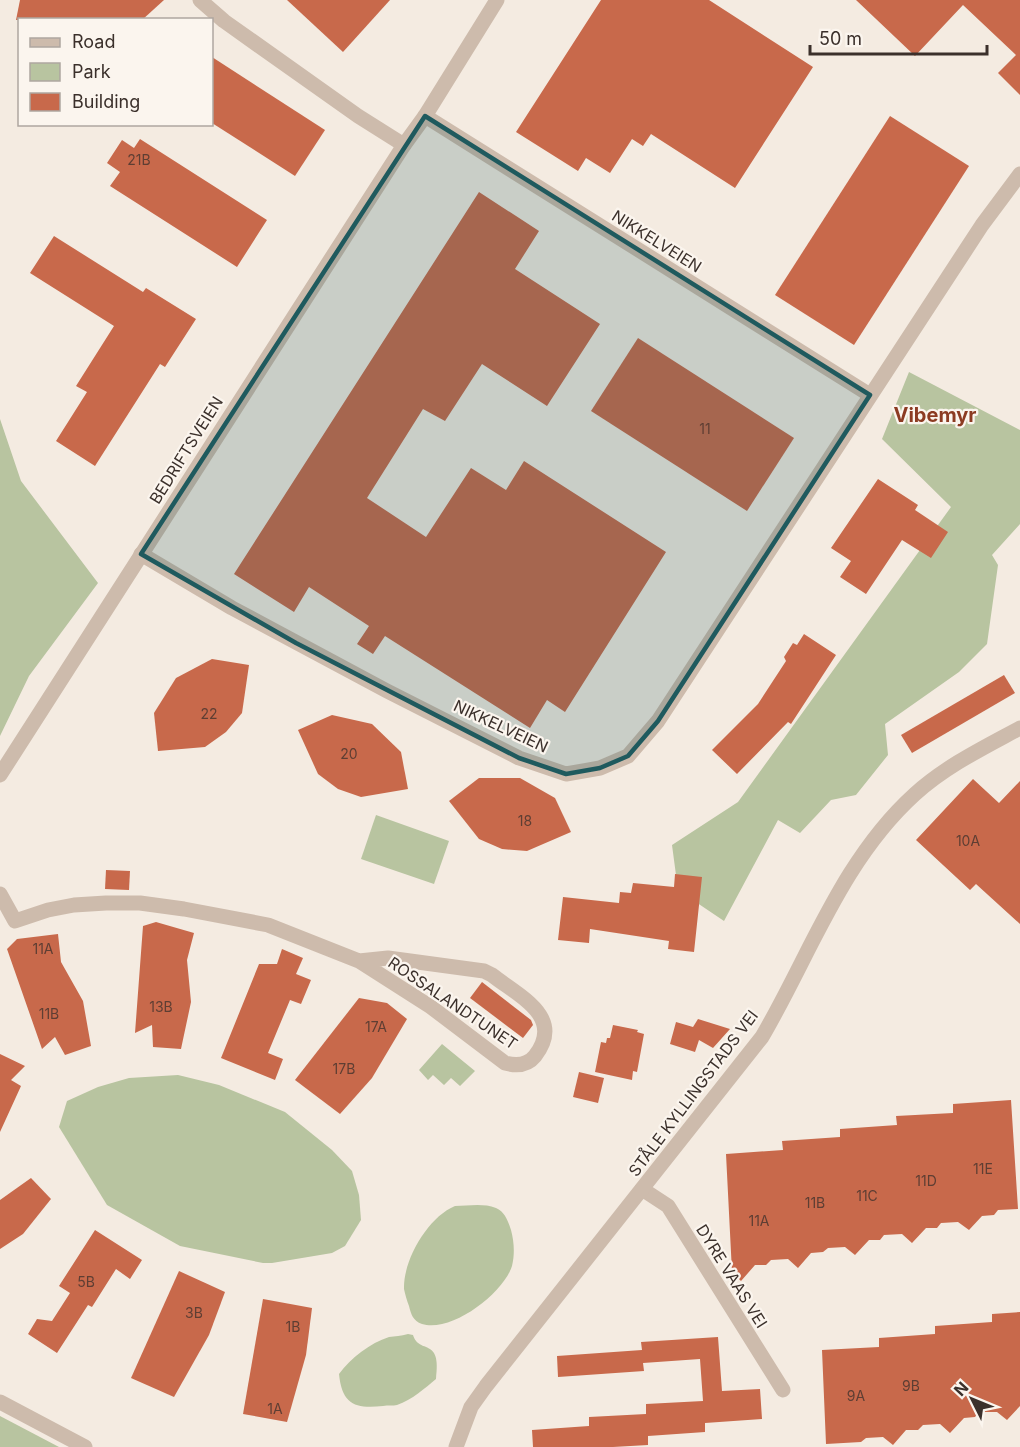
<svg xmlns="http://www.w3.org/2000/svg" width="1020" height="1447" viewBox="0 0 1020 1447" font-family="Inter,sans-serif">
	<style>
		.green { fill: #b8c4a0 }
		.building { fill: #c8694b }
		.lines { fill: none; stroke-linecap: round; stroke-linejoin: round }
		.minor { stroke: #cdbbac; stroke-width: 15 }
		.marked { fill: #1f5a5e; fill-opacity: 0.2; stroke: #1f5a5e; stroke-width: 4.5; stroke-linejoin: round }
		.labels { text-anchor: middle; dominant-baseline: central; stroke-width: 4.5; stroke-linejoin: round; paint-order: stroke }
		.number-label { font-size: 14px; fill: #5e3e33 }
		.street-label { font-size: 16px; fill: #3b302b; stroke: #fbf5ee }
		.quarter-label { font-size: 20px; font-weight: bold; fill: #8c3b22; stroke: #fbf5ee }
	</style>
	<rect width="100%" height="100%" fill="#f4ebe1"/>
	<!-- green -->
	<g class="green">
		<path d="M909,372l111,58v94l-28,31 6,10 -11,79 -28,28 -74,52 3,31 -32,40 -25,5 -31,33 -22,-13 -54,101 -46,-31 -6,-45 66,-43 213,-295 -69,-68z"/>
		<path d="M0,419l21,62 77,102 -69,93 -29,60z"/>
		<path d="M376,815l73,26 -15,43 -73,-25z"/>
		<path d="M442,1044l33,27 -15,15 -9,-8 -7,7 -11,-10 -5,5 -9,-10z"/>
		<path d="M178,1075l41,10 66,27 47,38 20,21 7,24 2,25 -16,26 -13,7 -60,10h-9l-83,-17 -73,-41 -48,-78 8,-26 31,-14 31,-9z"/>
		<path d="M455,1206c13,0 28,-3 41,2 9,4 12,13 15,22 3,11 4,24 1,36 -9,28 -61,67 -90,58 -9,-3 -11,-10 -13,-18 -2,-5 -4,-12 -5,-17 -1,-29 24,-72 51,-83z"/>
		<path d="M408,1334l5,1c6,20 29,1 23,44 -11,9 -24,21 -39,26 -4,1 -9,0 -14,1 -27,3 -41,-1 -44,-32 12,-16 31,-31 50,-37 6,-1 12,-1 19,-3z"/>
		<path d="M0,1416l59,31h-59z"/>
	</g>
	<!-- building -->
	<g class="building">
		<path d="M20,0h144l-22,20h-126z"/>
		<path d="M287,0h103l-47,52z"/>
		<path d="M601,0h108l104,67 -78,121 -84,-54 -8,12 -11,-7 -22,34 -24,-15 -8,13 -62,-39z"/>
		<path d="M856,0h164v95l-22,-22 18,-18 -53,-50 -48,51z"/>
		<path d="M212,57l113,73 -30,46 -83,-53z"/>
		<path d="M890,116l79,50 -115,179 -79,-50z"/>
		<path d="M140,139l127,81 -30,47 -127,-81 10,-14 -13,-9 15,-23 12,8z"/>
		<path d="M479,192l60,39 -24,38 85,55 -53,82 -65,-42 -37,57 -22,-12 -56,89 59,39 45,-69 35,22 18,-29 142,91 -101,160 -18,-12 -17,28 -145,-92 -12,18 -16,-10 12,-18 -60,-39 -15,25 -60,-38z"/>
		<path d="M54,236l89,56 3,-4 50,31 -31,48 -5,-3 -65,102 -39,-25 31,-49 -11,-6 38,-60 -84,-53z"/>
		<path d="M638,338l156,100 -47,73 -156,-100z"/>
		<path d="M878,479l40,26 -3,5 33,22 -17,26 -29,-18 -36,54 -26,-17 11,-16 -20,-13z"/>
		<path d="M804,634l32,21 -45,69 -3,-2 -51,52 -25,-24 46,-46 28,-43 -2,-4 9,-14 4,2z"/>
		<path d="M212,659l37,6 -7,48 -16,19 -21,15 -47,4 -4,-38 22,-35z"/>
		<path d="M1004,675l11,18 -103,60 -11,-18z"/>
		<path d="M332,715l40,9 29,28 7,37 -47,8 -23,-8 -20,-15 -20,-44z"/>
		<path d="M479,778h41l35,20 16,34 -44,19 -25,-2 -23,-10 -30,-38z"/>
		<path d="M973,779l26,24 21,-22v143l-44,-40 -6,6 -54,-50z"/>
		<path d="M106,870l24,1 -1,19 -24,-1z"/>
		<path d="M675,874l27,3 -8,75 -26,-3 1,-8 -79,-12 -1,14 -31,-3 5,-43 56,6 1,-11 11,1 2,-10 41,4z"/>
		<path d="M156,922l38,11 -7,27 4,42 -10,47 -28,-2 -1,-22 -17,8 8,-107z"/>
		<path d="M58,934l3,28 22,39 8,45 -26,9 -10,-18 -13,12 -35,-100 10,-10z"/>
		<path d="M282,949l21,9 -7,16 15,6 -10,24 -11,-4 -22,53 15,6 -8,21 -54,-22 38,-94h18z"/>
		<path d="M482,982l49,38 2,5 -10,13 -53,-40z"/>
		<path d="M359,998l28,5 20,16 -35,59 -32,36 -45,-34z"/>
		<path d="M698,1019l32,10 -17,19 -14,-8 -4,12 -25,-8 6,-22 17,5z"/>
		<path d="M613,1025l25,5 -1,2 7,2 -7,38 -4,-1 -1,9 -37,-8 6,-30 5,1 1,-5h3z"/>
		<path d="M0,1054l25,12 -14,14 10,6 -21,46z"/>
		<path d="M579,1072l25,6 -6,25 -25,-6z"/>
		<path d="M1011,1100l7,109 -20,1 -4,5 -12,1 -13,14 -11,-8 -17,1 -4,5h-11l-14,15 -10,-9 -18,1 -4,5h-11l-14,15 -10,-8 -17,1 -5,4 -12,1 -13,15 -10,-9 -17,1 -5,5h-11l-14,16 -9,-9 -6,-118 57,-4 -1,-9 58,-4v-8l57,-4 -1,-9 57,-3v-9z"/>
		<path d="M31,1178l20,21 -28,35 -23,15v-49z"/>
		<path d="M95,1230l47,30 -12,19 -14,-10 -24,38 -4,-2 -31,48 -29,-19 9,-15 15,2 18,-28 -11,-7z"/>
		<path d="M179,1271l46,21 -16,43 -35,62 -43,-19z"/>
		<path d="M263,1299l49,9 -6,47 -19,67 -44,-8z"/>
		<path d="M1020,1312v94l-13,14 -10,-8h-18l-4,5 -11,1 -14,15 -10,-9 -17,1 -5,5h-12l-13,15 -10,-8 -17,1 -5,4 -35,2 -4,-94 57,-3v-9l56,-4v-8l57,-4v-8z"/>
		<path d="M718,1337l4,54 38,-2 2,30 -57,4v9l-57,4v9l-35,2h-80l-1,-17 57,-4v-9l57,-3v-10l57,-3 -3,-42 -57,4 1,8 -86,6 -1,-21 85,-6 -1,-8z"/>
	</g>
	<g class="lines">
		<!-- minor -->
		<g class="minor">
			<path d="M200,0l24,21 134,95 46,29"/>
			<path d="M425,116l445,279"/>
			<path d="M141,554l91,54 155,83 132,67 47,16 34,-6 28,-12 30,-35 324,-496 38,-51"/>
			<path d="M0,775l404,-630 21,-29 72,-116"/>
			<path d="M0,894l15,27 33,-11 26,-5 32,-2h34l44,6 84,16 91,36 72,46 74,56c11,3 22,3 30,-7 30,-39 -15,-59 -43,-81l-8,-4 -96,-13 -29,3"/>
			<path d="M642,1189l26,17 115,184"/>
			<path d="M0,1402l85,45"/>
			<path d="M456,1447l15,-40 15,-21 276,-349c48,-82 80,-177 153,-243 31,-28 68,-46 105,-66"/>
		</g>
	</g>
	<!-- marked area -->
	<path class="marked" d="M425,116l445,279 -212,326 -30,35 -28,12 -34,6 -47,-16 -223,-115 -155,-89z"/>
	<g class="labels">
		<!-- number labels -->
		<g class="number-label">
			<text x="139" y="159">21B</text>
			<text x="705" y="428">11</text>
			<text x="209" y="713">22</text>
			<text x="349" y="753">20</text>
			<text x="525" y="820">18</text>
			<text x="968" y="840">10A</text>
			<text x="43" y="948">11A</text>
			<text x="161" y="1006">13B</text>
			<text x="49" y="1013">11B</text>
			<text x="376" y="1026">17A</text>
			<text x="344" y="1068">17B</text>
			<text x="983" y="1168">11E</text>
			<text x="926" y="1180">11D</text>
			<text x="867" y="1195">11C</text>
			<text x="815" y="1202">11B</text>
			<text x="759" y="1220">11A</text>
			<text x="86" y="1281">5B</text>
			<text x="194" y="1312">3B</text>
			<text x="293" y="1326">1B</text>
			<text x="911" y="1385">9B</text>
			<text x="856" y="1395">9A</text>
			<text x="275" y="1408">1A</text>
		</g>
		<!-- street labels -->
		<g class="street-label">
			<text transform="translate(657 241) rotate(32)">NIKKELVEIEN</text>
			<text transform="translate(186 450) rotate(-58)">BEDRIFTSVEIEN</text>
			<text transform="translate(501 726) rotate(25)">NIKKELVEIEN</text>
			<text transform="translate(453 1003) rotate(34)">ROSSALANDTUNET</text>
			<text transform="translate(693 1093) rotate(-53)">STÅLE KYLLINGSTADS VEI</text>
			<text transform="translate(732 1276) rotate(58)">DYRE VAAS VEI</text>
		</g>
		<!-- quarter labels -->
		<g class="quarter-label">
			<text x="935" y="415">Vibemyr</text>
		</g>
	</g>
	<!-- legend -->
	<rect x="18" y="18" width="195" height="108" fill="#fbf5ee" stroke="#aea6a0" stroke-width="1.5"/>
	<rect x="30" y="38" width="30" height="9" fill="#cdbbac" stroke="#aea6a0" stroke-width="1.5"/>
	<text x="72" y="48" font-size="18" fill="#3b302b">Road</text>
	<rect x="30" y="63" width="30" height="18" fill="#b8c4a0" stroke="#aea6a0" stroke-width="1.5"/>
	<text x="72" y="78" font-size="18" fill="#3b302b">Park</text>
	<rect x="30" y="93" width="30" height="18" fill="#c8694b" stroke="#aea6a0" stroke-width="1.5"/>
	<text x="72" y="108" font-size="18" fill="#3b302b">Building</text>
	<!-- north arrow -->
	<g transform="translate(972 1399) rotate(313)" stroke="#fbf5ee" stroke-width="4.5" paint-order="stroke">
	<path d="M0-4.5L10 22L0 15L-10 22Z" fill="#3b302b"/>
	<text y="-9" font-size="16" font-weight="bold" text-anchor="middle" fill="#3b302b">N</text>
	</g>
	<!-- scale -->
	<path d="M810 45v9h177v-9" fill="none" stroke="#3b302b" stroke-width="3"/>
	<text x="819" y="45" font-size="18" fill="#3b302b" stroke="#fbf5ee" stroke-width="4.5" paint-order="stroke">50 m</text>
</svg>
